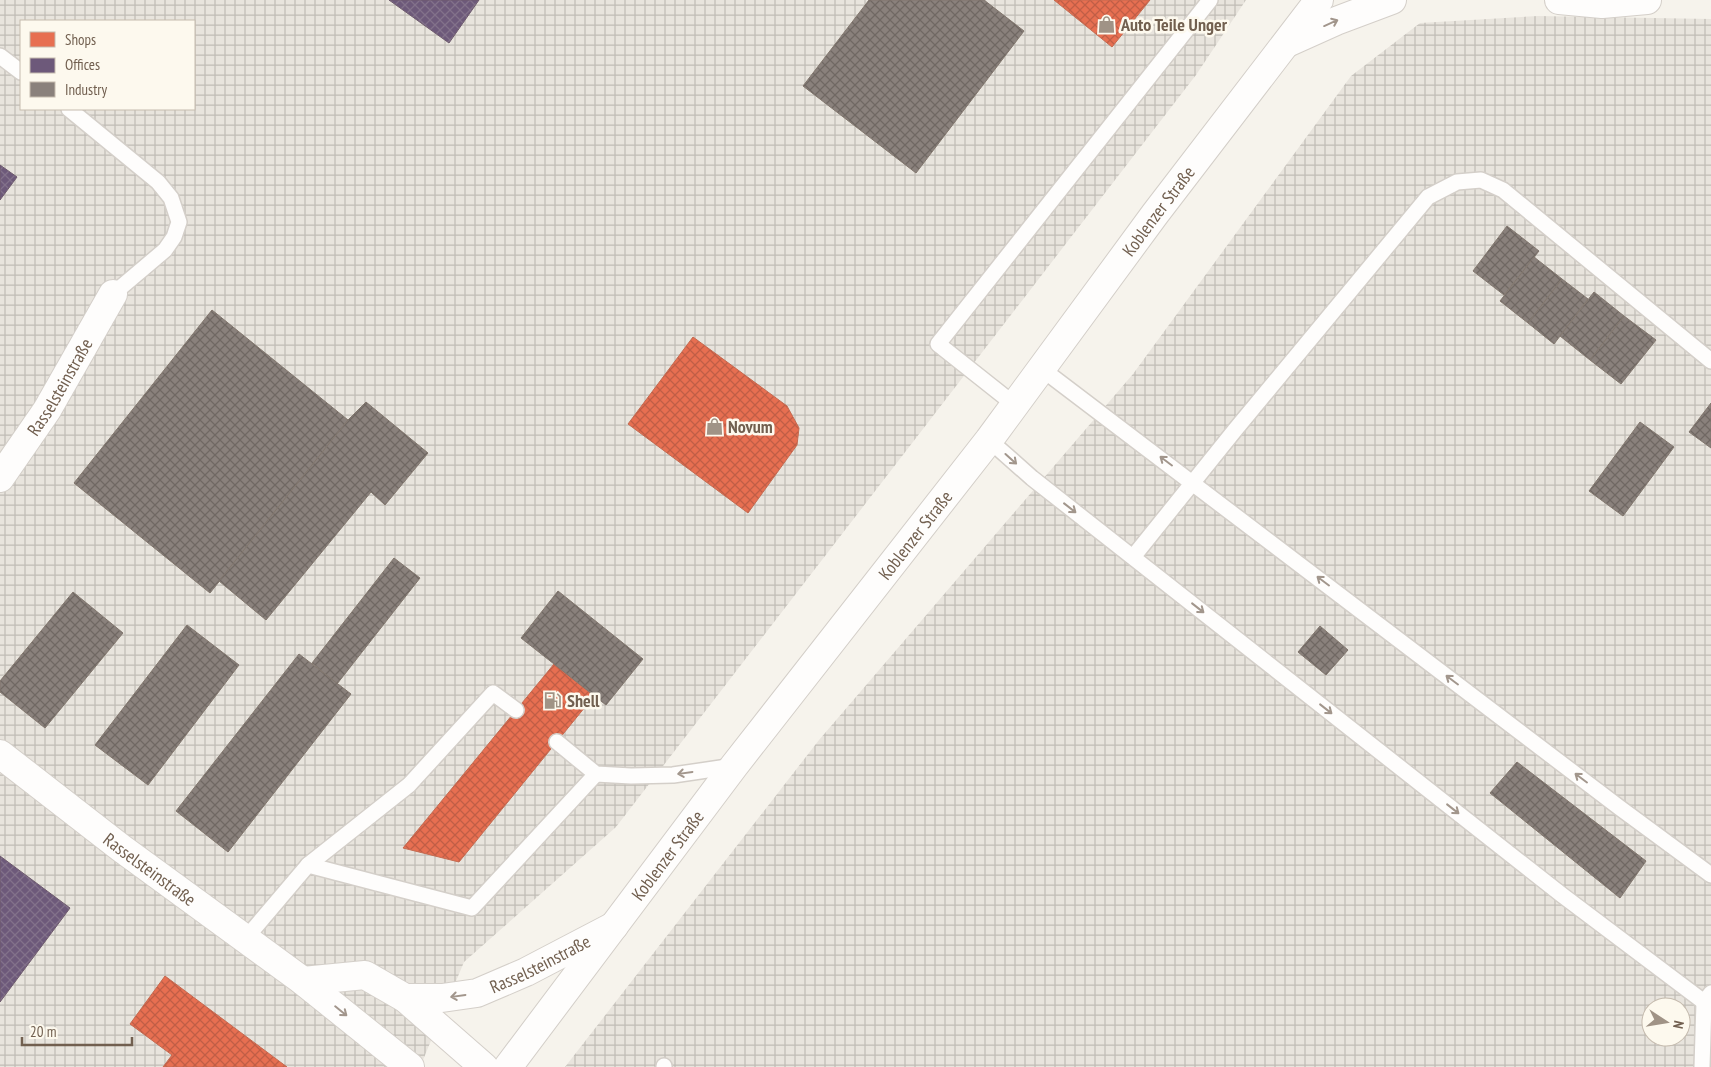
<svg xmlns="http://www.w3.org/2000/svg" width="1711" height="1067" viewBox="0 0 1711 1067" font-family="'PT Sans Narrow',sans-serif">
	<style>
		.industrial { fill: url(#industrial-grid); fill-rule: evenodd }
		.shops { fill: url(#shops-cross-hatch); stroke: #c46a50 }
		.offices { fill: url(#offices-cross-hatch); stroke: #6e5b6d }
		.industry { fill: url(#industry-cross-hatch); stroke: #82776e }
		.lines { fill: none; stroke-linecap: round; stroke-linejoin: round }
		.lane-casing { stroke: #d4cfc9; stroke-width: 18 }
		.street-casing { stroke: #d4cfc9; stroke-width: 30 }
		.secondary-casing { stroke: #d3cec8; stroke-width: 30 }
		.lane { stroke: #fefdfc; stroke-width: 15 }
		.street { stroke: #fefdfc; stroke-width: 28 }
		.secondary { stroke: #fefdfc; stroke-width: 28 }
		.oneway { stroke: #a2968c }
		.labels { text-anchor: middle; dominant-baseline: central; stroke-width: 5; stroke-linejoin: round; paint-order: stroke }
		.poi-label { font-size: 18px; font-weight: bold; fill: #715f4f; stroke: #fdf9ee; text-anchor: start }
		.street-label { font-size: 18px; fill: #715f4f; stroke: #fdf9ee }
	</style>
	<defs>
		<pattern id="industrial-grid" width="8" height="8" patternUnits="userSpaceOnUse" patternTransform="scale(1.25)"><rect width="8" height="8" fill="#e8e4dd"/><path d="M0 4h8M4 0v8" fill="none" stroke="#c0bcb6"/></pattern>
		<pattern id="shops-cross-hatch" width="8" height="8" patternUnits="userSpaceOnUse" patternTransform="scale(1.25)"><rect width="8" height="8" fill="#e76f51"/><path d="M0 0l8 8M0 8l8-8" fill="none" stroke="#c05e46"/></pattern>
		<pattern id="offices-cross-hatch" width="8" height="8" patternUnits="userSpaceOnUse" patternTransform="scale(1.25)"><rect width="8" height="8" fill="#6d597a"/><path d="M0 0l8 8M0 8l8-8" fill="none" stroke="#82718a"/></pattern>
		<pattern id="industry-cross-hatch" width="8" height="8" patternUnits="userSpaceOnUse" patternTransform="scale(1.25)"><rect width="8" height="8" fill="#8a817c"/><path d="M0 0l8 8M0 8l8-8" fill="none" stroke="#706863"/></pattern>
	</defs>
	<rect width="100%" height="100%" fill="#f6f3ec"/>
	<!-- industrial -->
	<g class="industrial">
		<path d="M0,0h1246l-50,75 -580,752 -152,135 -44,105h-420zM21,21h173v88h-173z"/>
		<path d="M1538,16l173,3v1048h-1146l254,-327 314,-366 218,-298 69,-53zM1651,1007h30v30h-30z"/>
	</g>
	<!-- shops -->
	<g class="shops">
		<path d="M1054,0h96l-38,47z"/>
		<path d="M693,337l94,69 12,22 -2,17 -49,68 -120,-89z"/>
		<path d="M554,664l40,32 -135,166 -56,-14z"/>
		<path d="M165,976l122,91h-124l9,-12 -42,-31z"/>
	</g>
	<!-- offices -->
	<g class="offices">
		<path d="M389,0h90l-30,43z"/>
		<path d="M0,165l17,12 -17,23z"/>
		<path d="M0,856l70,52 -70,94z"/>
	</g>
	<!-- industry -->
	<g class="industry">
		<path d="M869,0h115l40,31 -108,142 -113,-87z"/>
		<path d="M1507,226l32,25 -35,44 -31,-24z"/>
		<path d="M1534,257l28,22 -34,44 -28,-22z"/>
		<path d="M1562,279l26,20 -34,45 -26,-21z"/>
		<path d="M1594,292l30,24 -34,44 -30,-24z"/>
		<path d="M212,310l136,110 -138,173 -136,-110z"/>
		<path d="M1624,316l32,24 -35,44 -31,-24z"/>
		<path d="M366,402l62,51 -43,52 -14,-13 -105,128 -47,-39 129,-161z"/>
		<path d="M1711,403v45l-22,-16z"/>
		<path d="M1640,422l34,25 -51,69 -34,-25z"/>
		<path d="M394,558l26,20 -83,106 -25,-21z"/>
		<path d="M558,591l85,68 -37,46 -85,-67z"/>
		<path d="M73,592l50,41 -78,95 -45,-36v-11z"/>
		<path d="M187,625l52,40 -91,120 -53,-40z"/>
		<path d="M1320,626l28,24 -22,25 -28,-23z"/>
		<path d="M299,654l52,40 -123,158 -52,-41z"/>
		<path d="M1517,762l129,99 -26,37 -130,-105z"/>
	</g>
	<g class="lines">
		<defs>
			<g id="lane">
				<path d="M0,56l21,16"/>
				<path d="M69,109l89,73 13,16 8,24 -5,15 -9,13 -52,44"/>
				<path d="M1042,369l578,439 91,67"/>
				<path d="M1015,405l-77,-61 272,-344"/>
				<path d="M989,440l43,38 530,417 142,107"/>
				<path d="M1133,557l102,-127 193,-233 29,-15 24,-2 22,10 208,171"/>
				<path d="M557,742l39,32 35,2 42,-1 61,-9"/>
				<path d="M308,865l164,43 124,-134"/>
				<path d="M246,938l62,-73 101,-80 84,-92 23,17"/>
				<path d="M664,1067v-1"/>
				<path d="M1702,1067l2,-65 7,-9"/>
			</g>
			<g id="street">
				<path d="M1559,0l43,4 45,-4"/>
				<path d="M1287,43l49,-22 56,-21"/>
				<path id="s1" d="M0,478l47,-68 66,-116"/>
				<path id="s2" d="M0,754l121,94 182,133 107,86"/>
				<path id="s3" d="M303,981l62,-6 40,23h37l35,-5 49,-21 88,-46"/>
				<path d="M405,998l79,69"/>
			</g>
			<g id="secondary">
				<path id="s4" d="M508,1067l226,-301 255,-326 166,-226 164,-214"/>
			</g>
		</defs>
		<!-- lane casing -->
		<use href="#lane" class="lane-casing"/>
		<!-- street casing -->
		<use href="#street" class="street-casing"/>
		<!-- secondary casing -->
		<use href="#secondary" class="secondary-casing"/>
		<!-- lane -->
		<use href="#lane" class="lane"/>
		<!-- street -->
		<use href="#street" class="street"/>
		<!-- secondary -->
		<use href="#secondary" class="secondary"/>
	</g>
	<!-- one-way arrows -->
	<defs><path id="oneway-shaft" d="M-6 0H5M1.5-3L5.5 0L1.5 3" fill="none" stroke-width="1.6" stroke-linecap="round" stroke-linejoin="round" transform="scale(1.25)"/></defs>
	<g class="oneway">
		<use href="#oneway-shaft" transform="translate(1331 23) rotate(-24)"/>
		<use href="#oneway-shaft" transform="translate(1011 459) rotate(42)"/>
		<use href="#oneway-shaft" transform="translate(1166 461) rotate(-143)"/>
		<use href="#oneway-shaft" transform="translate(1070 508) rotate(38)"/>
		<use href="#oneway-shaft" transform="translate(1323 581) rotate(-143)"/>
		<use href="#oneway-shaft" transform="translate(1198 608) rotate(38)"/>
		<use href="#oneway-shaft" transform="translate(1452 680) rotate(-143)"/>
		<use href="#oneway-shaft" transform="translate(1326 709) rotate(38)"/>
		<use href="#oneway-shaft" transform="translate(685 773) rotate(172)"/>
		<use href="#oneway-shaft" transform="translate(1581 778) rotate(-143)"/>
		<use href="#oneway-shaft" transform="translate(1453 809) rotate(38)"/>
		<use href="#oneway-shaft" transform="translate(458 996) rotate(172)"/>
		<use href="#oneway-shaft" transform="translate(341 1011) rotate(39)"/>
	</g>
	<!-- icons -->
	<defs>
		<symbol id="shop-bare" viewBox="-9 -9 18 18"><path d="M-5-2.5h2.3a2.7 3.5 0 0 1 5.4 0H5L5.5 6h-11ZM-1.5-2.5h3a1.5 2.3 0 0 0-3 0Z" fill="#a09386" stroke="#fdf9ee" stroke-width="2.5" paint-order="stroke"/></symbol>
		<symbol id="fuel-bare" viewBox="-9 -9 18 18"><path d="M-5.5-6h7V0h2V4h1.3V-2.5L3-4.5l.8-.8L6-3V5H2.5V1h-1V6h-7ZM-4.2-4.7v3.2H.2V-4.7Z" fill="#a09386" stroke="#fdf9ee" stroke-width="2.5" paint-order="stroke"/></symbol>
	</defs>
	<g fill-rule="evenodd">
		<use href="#shop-bare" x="1094" y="12" width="25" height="25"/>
		<use href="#shop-bare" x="702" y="414" width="25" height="25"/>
		<use href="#fuel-bare" x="540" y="688" width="25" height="25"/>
	</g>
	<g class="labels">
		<!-- poi labels -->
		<g class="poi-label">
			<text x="1121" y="24">Auto Teile Unger</text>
			<text x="728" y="426">Novum</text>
			<text x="567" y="700">Shell</text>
		</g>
		<!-- street labels -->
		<g class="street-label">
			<text stroke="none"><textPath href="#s4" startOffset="1075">Koblenzer Straße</textPath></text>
			<text stroke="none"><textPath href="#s1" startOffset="109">Rasselsteinstraße</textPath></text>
			<text stroke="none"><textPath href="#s4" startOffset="670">Koblenzer Straße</textPath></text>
			<text stroke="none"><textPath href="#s4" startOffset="265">Koblenzer Straße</textPath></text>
			<text stroke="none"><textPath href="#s2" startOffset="189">Rasselsteinstraße</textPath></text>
			<text stroke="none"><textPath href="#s3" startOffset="250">Rasselsteinstraße</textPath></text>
		</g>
	</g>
	<!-- legend -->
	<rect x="20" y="20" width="175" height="90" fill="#fdf9ee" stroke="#c5bbae"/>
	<rect x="30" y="32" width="25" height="15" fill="#e76f51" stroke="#c5bbae"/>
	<text x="65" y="45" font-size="15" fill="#715f4f">Shops</text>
	<rect x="30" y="58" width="25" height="15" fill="#6d597a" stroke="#c5bbae"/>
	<text x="65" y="70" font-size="15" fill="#715f4f">Offices</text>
	<rect x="30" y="82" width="25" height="15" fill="#8a817c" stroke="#c5bbae"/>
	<text x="65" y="95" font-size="15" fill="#715f4f">Industry</text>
	<!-- north arrow -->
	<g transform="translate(1666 1022) rotate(102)"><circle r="24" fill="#fdf9ee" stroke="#c5bbae"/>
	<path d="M0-4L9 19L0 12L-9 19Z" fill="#a09386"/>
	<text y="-8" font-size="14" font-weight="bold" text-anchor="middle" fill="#715f4f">N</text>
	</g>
	<!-- scale -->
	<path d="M22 1037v8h110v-8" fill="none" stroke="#715f4f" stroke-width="2.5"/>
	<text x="30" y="1037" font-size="15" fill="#715f4f" stroke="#fdf9ee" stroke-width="4" paint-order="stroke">20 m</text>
</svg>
